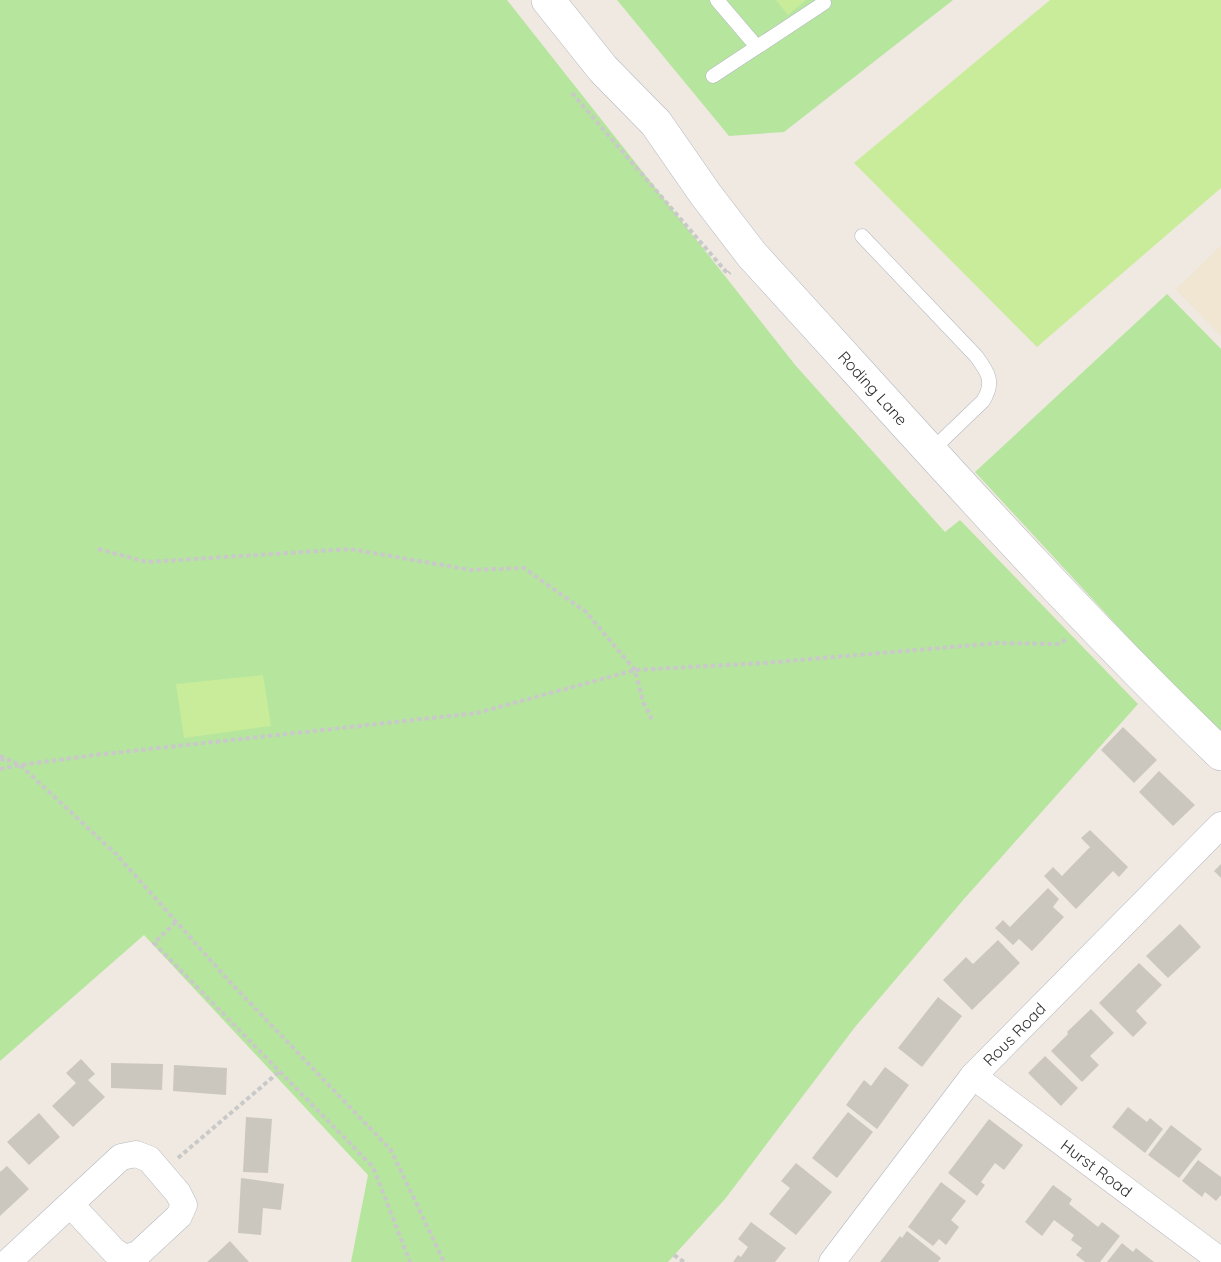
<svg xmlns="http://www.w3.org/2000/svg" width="1221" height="1262" viewBox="0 0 1221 1262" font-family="Quicksand,sans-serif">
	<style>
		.education { fill: #f0e6d1 }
		.green { fill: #b6e59e }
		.pitch { fill: #c9ec9a }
		.building { fill: #cbc7bf }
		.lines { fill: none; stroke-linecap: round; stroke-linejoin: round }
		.lane-casing { stroke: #b4b7c1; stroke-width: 15 }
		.street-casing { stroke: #b4b7c1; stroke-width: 27 }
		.secondary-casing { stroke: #b4b7c1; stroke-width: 34 }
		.path { stroke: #c9c9c9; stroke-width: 4; stroke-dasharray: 4.5 3; stroke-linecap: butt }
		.lane { stroke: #fff; stroke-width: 14 }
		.street { stroke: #fff; stroke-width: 26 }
		.secondary { stroke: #fff; stroke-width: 33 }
		.labels { text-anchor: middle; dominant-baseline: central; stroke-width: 4.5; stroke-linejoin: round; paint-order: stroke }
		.street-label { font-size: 16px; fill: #2e2e2e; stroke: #fff }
	</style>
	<rect width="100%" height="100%" fill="#efe9e1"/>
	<!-- education -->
	<path class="education" d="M1221,246v90l-45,-47z"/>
	<!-- green -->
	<g class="green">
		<path d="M0,0h507l289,366 149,166 15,-12 178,184 -174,195 -109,128 -130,172 -57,63h-317l17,-87 -224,-240 -144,126z"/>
		<path d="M617,0h336l-169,132 -55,4z"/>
		<path d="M1167,294l54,55v383l-74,-74 -172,-186z"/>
	</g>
	<!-- pitch -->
	<g class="pitch">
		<path d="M776,0h30l-18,15z"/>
		<path d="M1050,0h171v188l-184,159 -183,-184z"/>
		<path d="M263,675l8,51 -87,12 -8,-54z"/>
	</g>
	<!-- building -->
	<g class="building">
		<path d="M1123,727l34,33 -23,23 -33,-33z"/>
		<path d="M1159,771l36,34 -22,21 -34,-34z"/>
		<path d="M1090,830l38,37 -9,10 -6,-6 -37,38 -32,-33 9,-9 9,9 28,-29 -9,-9z"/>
		<path d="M1221,864v14l-7,-7z"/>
		<path d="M1048,888l11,11 -6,8 11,10 -32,34 -13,-12 -6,6 -18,-17 8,-8 7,7z"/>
		<path d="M1180,924l21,23 -33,31 -22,-22z"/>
		<path d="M998,940l22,23 -48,47 -29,-30 23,-23 7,7z"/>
		<path d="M1139,963l23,22 -26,26 11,12 -14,14 -34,-34z"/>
		<path d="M938,997l24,19 -40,51 -24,-19z"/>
		<path d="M1091,1009l23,24 -24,23 9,9 -17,17 -31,-31 17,-17 -1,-2z"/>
		<path d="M1045,1056l33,32 -17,18 -33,-33z"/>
		<path d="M81,1059l14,15 -7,6 17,17 -32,30 -21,-21 24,-23 -10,-10z"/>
		<path d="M111,1063l52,1 -1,26 -51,-2z"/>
		<path d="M174,1065l53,3 -1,27 -53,-4z"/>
		<path d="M885,1067l24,18 -32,44 -31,-24 18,-25 7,6z"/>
		<path d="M1128,1107l19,15 3,-4 13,11 -18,24 -33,-26z"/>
		<path d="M848,1112l25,20 -36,46 -25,-20z"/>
		<path d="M39,1113l21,24 -31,28 -22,-23z"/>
		<path d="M246,1117l26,2 -4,54 -25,-1z"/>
		<path d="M989,1119l34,26 -19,25 -9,-7 -14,19 4,3 -8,11 -29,-23z"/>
		<path d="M1171,1125l31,24 -23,29 -31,-23z"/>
		<path d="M1198,1160l23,17v18l-5,6 -11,-9 -3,5 -20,-16z"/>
		<path d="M796,1163l36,29 -36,43 -27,-21 21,-26 -9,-7z"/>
		<path d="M7,1166l22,23 -29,27v-44z"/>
		<path d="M241,1178l43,6 -3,26 -18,-2 -2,27 -23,-2z"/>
		<path d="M941,1182l25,19 -15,19 8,7 -13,18 -7,-6 -6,7 -25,-19z"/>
		<path d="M1053,1185l19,14 -3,5 29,23 4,-5 18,14 -20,26h-15l-9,-7 6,-7 -11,-8 3,-5 -20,-15 -12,16 -17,-14z"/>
		<path d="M751,1222l35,26 -11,14h-42l5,-7 3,2 7,-10 -10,-8z"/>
		<path d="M907,1231l34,27 -3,4h-58l20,-26 2,2z"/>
		<path d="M230,1241l19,21h-42l8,-7z"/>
		<path d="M1122,1243l11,9 3,-4 18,14h-47z"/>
	</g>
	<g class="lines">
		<defs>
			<g id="lane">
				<path d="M717,0l40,47"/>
				<path d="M713,76l111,-73"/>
				<path d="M862,236l114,120c12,16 19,26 7,45l-52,50"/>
			</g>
			<g id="street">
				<path id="s1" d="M973,1076l248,185"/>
				<path d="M8,1262l113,-105 15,-3 13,5 29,34 6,12 -5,11 -41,38 -13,4 -11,-7 -43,-46"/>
				<path id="s2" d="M832,1262l141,-186 248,-251"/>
			</g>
			<g id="secondary">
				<path id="s3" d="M548,0l55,69 53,54 50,72 46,60c154,168 305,341 469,499"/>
			</g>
		</defs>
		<!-- lane casing -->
		<use href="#lane" class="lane-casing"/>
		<!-- street casing -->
		<use href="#street" class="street-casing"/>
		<!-- secondary casing -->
		<use href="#secondary" class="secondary-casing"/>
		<!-- path -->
		<g class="path">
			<path d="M572,93l156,181 2,-2"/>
			<path d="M98,549l49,13 203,-13 121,21 53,-2 62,44 49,58 8,32 9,17"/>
			<path d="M0,756l20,9 97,90 112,126 162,169 53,112"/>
			<path d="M0,759l8,2"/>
			<path d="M0,769l20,-4 75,-10 382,-42 158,-43 129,-7 234,-20 60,1 9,-5"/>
			<path d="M176,922l-22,21 219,224 37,95"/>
			<path d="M178,1158l102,-87"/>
			<path d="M674,1255l10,7"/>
		</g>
		<!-- lane -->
		<use href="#lane" class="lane"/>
		<!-- street -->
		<use href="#street" class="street"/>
		<!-- secondary -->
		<use href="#secondary" class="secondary"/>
	</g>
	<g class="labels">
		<!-- street labels -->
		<g class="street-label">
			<text stroke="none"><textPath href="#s3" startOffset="507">Roding Lane</textPath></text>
			<text stroke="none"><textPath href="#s2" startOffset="292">Rous Road</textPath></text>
			<text stroke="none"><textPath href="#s1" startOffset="154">Hurst Road</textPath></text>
		</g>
	</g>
</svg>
